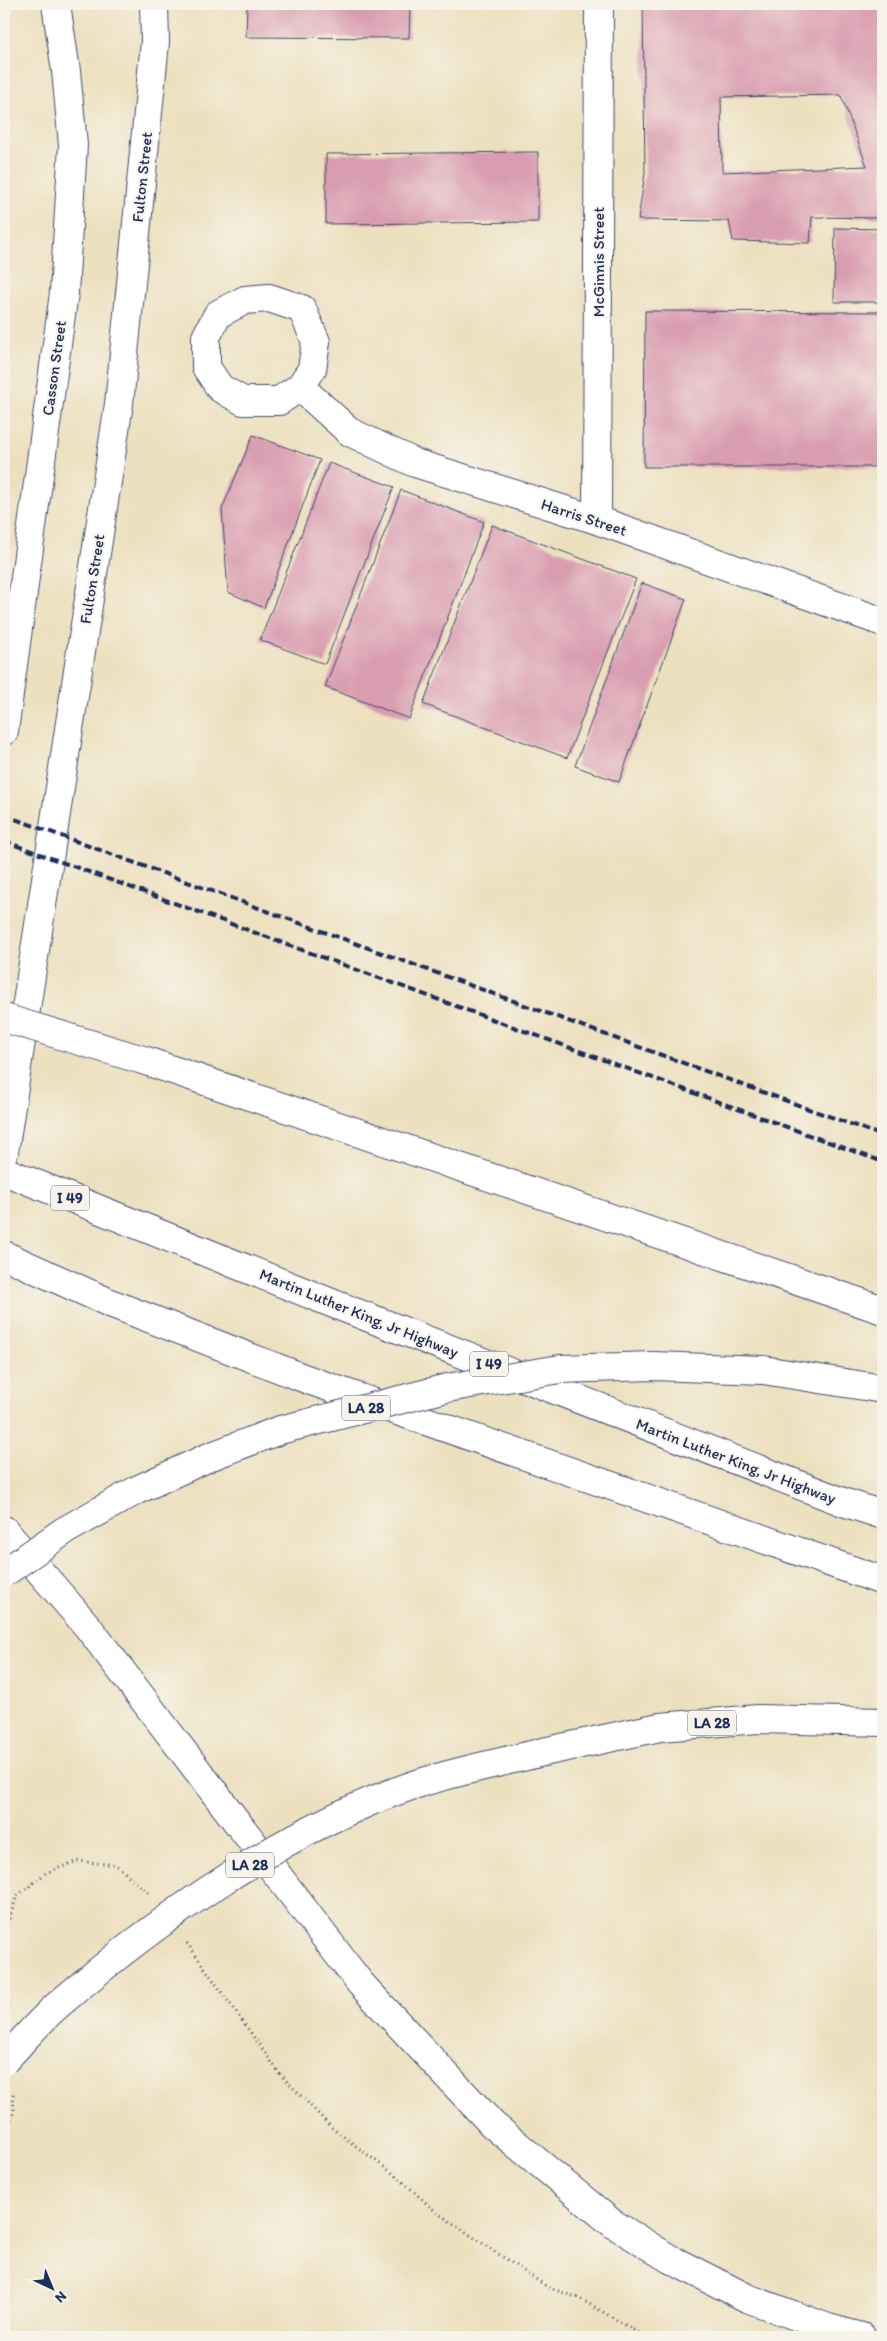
<svg xmlns="http://www.w3.org/2000/svg" width="887" height="2341" viewBox="0 0 887 2341" font-family="Itim,sans-serif">
	<style>
		.building { fill: #d99db0; fill-rule: evenodd }
		.lines { fill: none; stroke-linecap: round; stroke-linejoin: round }
		.street-casing { stroke: #3a4a6d; stroke-width: 30 }
		.primary-casing { stroke: #3a4a6d; stroke-width: 30 }
		.highway-casing { stroke: #3a4a6d; stroke-width: 30 }
		.path { stroke: #3a4a6d; stroke-width: 3; stroke-dasharray: 1 4; stroke-linecap: butt }
		.street { stroke: #fff; stroke-width: 28 }
		.primary { stroke: #fff; stroke-width: 28 }
		.highway { stroke: #fff; stroke-width: 28 }
		.rail { stroke: #1b2f5e; stroke-width: 4; stroke-dasharray: 8 4; stroke-linecap: butt }
		.highway-bridge-casing { stroke: #3a4a6d; stroke-width: 30; stroke-linecap: butt }
		.highway-bridge { stroke: #fff; stroke-width: 28 }
		.labels { text-anchor: middle; dominant-baseline: central; stroke-width: 4; stroke-linejoin: round; paint-order: stroke }
		.shield { fill: #f7f3e8; stroke: #5d6a87; stroke-width: 1 }
		.shield-label { font-size: 15px; font-weight: bold; fill: #1b2f5e }
		.street-label { font-size: 16px; fill: #1b2f5e; stroke: #f7f3e8 }
	</style>
	<rect width="100%" height="100%" fill="#f7f3e8"/>
	<filter id="ink" filterUnits="userSpaceOnUse"><feTurbulence type="fractalNoise" baseFrequency=".02" numOctaves="2"/><feDisplacementMap in="SourceGraphic" scale="10" xChannelSelector="R" yChannelSelector="G"/><feConvolveMatrix kernelMatrix="1 2 1 2 8 2 1 2 1" color-interpolation-filters="sRGB"/></filter>
	<filter id="wash" filterUnits="userSpaceOnUse"><feTurbulence type="fractalNoise" baseFrequency=".0096" numOctaves="4" result="noise"/><feDisplacementMap in="SourceGraphic" scale="20" xChannelSelector="R" yChannelSelector="G"/><feGaussianBlur stdDeviation="1.12" result="paint"/><feColorMatrix in="noise" values="0 0 0 0 0 0 0 0 0 0 0 0 0 0 0 0 0 1.4 0 .05"/><feComposite in="paint" operator="in"/></filter>
	<g filter="url(#wash)">
		<rect width="100%" height="100%" fill="#ede0bf"/>
		<g id="blocks">
			<!-- building -->
			<g class="building">
				<path d="M247,4h163l-1,34 -163,-1z"/>
				<path d="M643,4h238l2,214 -71,-1 -2,26 -77,-2 -4,-20 -91,-1 7,-47zM841,95l26,71 -145,6 -1,-75z"/>
				<path d="M538,152v70l-212,2v-70z"/>
				<path d="M835,228l48,1v73h-49z"/>
				<path d="M645,311l238,1v155h-239z"/>
				<path d="M253,435l67,25 -56,148 -36,-16 -6,-83z"/>
				<path d="M329,463l65,24 -69,177 -65,-24z"/>
				<path d="M401,490l83,32 -75,197 -84,-32z"/>
				<path d="M492,525l144,54 -69,179 -144,-54z"/>
				<path d="M642,583l44,16 -67,183 -44,-16z"/>
			</g>
		</g>
	</g>
	<g filter="url(#ink)">
		<use href="#blocks" fill-opacity="0" stroke="#3a4a6d" stroke-width="1"/>
		<g class="lines">
			<defs>
				<g id="street">
					<path d="M269,298l33,11 14,33 -4,27 -12,18 -21,14h-36l-23,-13 -14,-21v-30l12,-23 27,-14z"/>
					<path d="M300,387l50,45 65,31 182,57 286,102"/>
					<path d="M597,520l2,-516"/>
				</g>
				<g id="primary">
					<path d="M4,731l60,-438 9,-148 -7,-74 -10,-67"/>
					<path d="M4,1152l115,-748 36,-362 -1,-38"/>
				</g>
				<g id="highway">
					<path d="M146,1061l737,249"/>
					<path d="M4,1171l330,133 509,198 40,13"/>
					<path d="M4,1255l106,48 196,76 577,202"/>
					<path d="M763,1370l120,19"/>
					<path d="M4,1530l84,97 272,356 133,142 119,98 58,36 77,39 81,30 34,9"/>
					<path d="M543,1752l117,-25 98,-8 125,3"/>
				</g>
			</defs>
			<!-- street casing -->
			<use href="#street" class="street-casing"/>
			<!-- primary casing -->
			<use href="#primary" class="primary-casing"/>
			<!-- highway casing -->
			<use href="#highway" class="highway-casing"/>
			<!-- path -->
			<g class="path">
				<path d="M187,1943l93,131 53,55 66,49 37,34 113,76 30,10 67,39"/>
				<path d="M8,2008l-4,-74 13,-38 29,-23 31,-12 39,4 34,29"/>
				<path d="M4,2138l10,-27 -1,-20"/>
			</g>
			<!-- street -->
			<use href="#street" class="street"/>
			<!-- primary -->
			<use href="#primary" class="primary"/>
			<!-- highway -->
			<use href="#highway" class="highway"/>
			<!-- rail -->
			<g class="rail">
				<path d="M4,815l879,321"/>
				<path d="M4,841l879,321"/>
			</g>
			<defs>
				<g id="highway-bridge">
					<path d="M4,1018l142,43"/>
					<path d="M4,1573l60,-42 73,-41 72,-33 71,-27 167,-42 113,-19 93,-3 110,4"/>
					<path d="M4,2061c18,-19 35,-40 55,-57 99,-85 228,-176 352,-218 43,-15 89,-23 132,-34"/>
				</g>
			</defs>
			<!-- highway-bridge casing -->
			<use href="#highway-bridge" class="highway-bridge-casing"/>
			<!-- highway-bridge -->
			<use href="#highway-bridge" class="highway-bridge"/>
		</g>
	</g>
	<g class="labels">
		<!-- shield labels -->
		<g class="shield">
			<rect x="51" y="1185.5" width="38" height="25" rx="4"/>
			<rect x="470" y="1351.5" width="38" height="25" rx="4"/>
			<rect x="342" y="1395.5" width="48" height="25" rx="4"/>
			<rect x="688" y="1710.5" width="48" height="25" rx="4"/>
			<rect x="226" y="1852.5" width="48" height="25" rx="4"/>
		</g>
		<g class="shield-label">
			<text x="70" y="1198">I 49</text>
			<text x="489" y="1364">I 49</text>
			<text x="366" y="1408">LA 28</text>
			<text x="712" y="1723">LA 28</text>
			<text x="250" y="1865">LA 28</text>
		</g>
		<!-- street labels -->
		<g class="street-label">
			<text transform="translate(142 177) rotate(-84)">Fulton Street</text>
			<text transform="translate(598 262) rotate(-90)">McGinnis Street</text>
			<text transform="translate(54 368) rotate(-82)">Casson Street</text>
			<text transform="translate(584 517) rotate(18)">Harris Street</text>
			<text transform="translate(92 579) rotate(-81)">Fulton Street</text>
			<text transform="translate(359 1313) rotate(22)">Martin Luther King, Jr Highway</text>
			<text transform="translate(736 1461) rotate(21)">Martin Luther King, Jr Highway</text>
		</g>
	</g>
	<!-- margin -->
	<rect width="887" height="2341" fill="none" stroke="#f7f3e8" stroke-width="20"/>
	<!-- north arrow -->
	<g transform="translate(52 2288) rotate(136)" stroke="#f7f3e8" stroke-width="4" paint-order="stroke">
	<path d="M0-4L9 19L0 12L-9 19Z" fill="#1b2f5e"/>
	<text y="-8" font-size="14" font-weight="bold" text-anchor="middle" fill="#1b2f5e">N</text>
	</g>
</svg>
